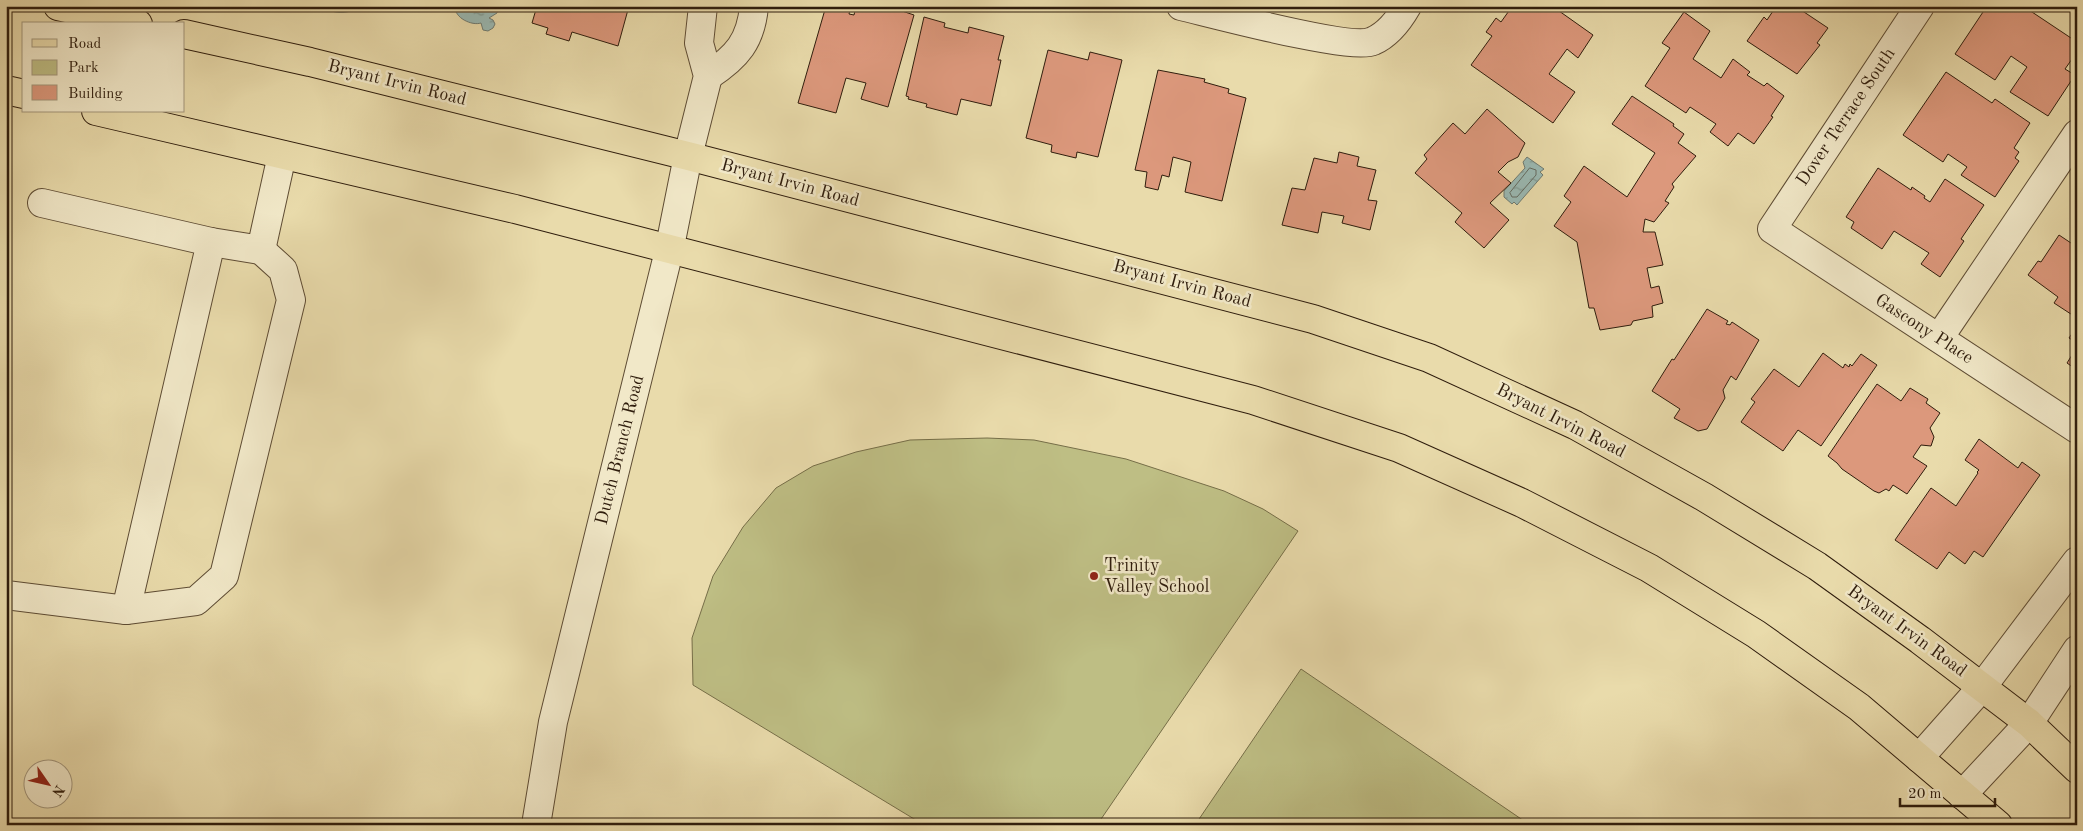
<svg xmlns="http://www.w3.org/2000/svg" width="2083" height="831" viewBox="0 0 2083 831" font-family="'Old Standard TT',serif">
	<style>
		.park { fill: #bebe84; stroke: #766e48 }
		.water { fill: url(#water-ripples); stroke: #6f7b71 }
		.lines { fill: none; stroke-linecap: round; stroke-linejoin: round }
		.shore { stroke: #646b60; stroke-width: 1 }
		.building { fill: #dc987c; stroke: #2f1d0d }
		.minor-casing { stroke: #5e4c34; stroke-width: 30 }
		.major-casing { stroke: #2f1d0d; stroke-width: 30 }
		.minor { stroke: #f1e8c8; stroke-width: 28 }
		.major { stroke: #e9dbab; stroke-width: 28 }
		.poi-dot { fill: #8f2418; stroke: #f1e8c8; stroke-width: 2 }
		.labels { text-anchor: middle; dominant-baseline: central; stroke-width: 5; stroke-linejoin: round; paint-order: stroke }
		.street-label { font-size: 18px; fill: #2f1d0d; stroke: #f1e8c8 }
		.poi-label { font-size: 18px; fill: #2f1d0d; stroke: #f1e8c8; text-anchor: start }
	</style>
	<defs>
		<pattern id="water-ripples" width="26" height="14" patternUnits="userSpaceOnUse" patternTransform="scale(1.25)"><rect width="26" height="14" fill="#9ab9b3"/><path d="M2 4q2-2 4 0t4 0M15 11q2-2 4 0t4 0" fill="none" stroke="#7e9690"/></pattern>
	</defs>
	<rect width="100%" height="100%" fill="#e9dbab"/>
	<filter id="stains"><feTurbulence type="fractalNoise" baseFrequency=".004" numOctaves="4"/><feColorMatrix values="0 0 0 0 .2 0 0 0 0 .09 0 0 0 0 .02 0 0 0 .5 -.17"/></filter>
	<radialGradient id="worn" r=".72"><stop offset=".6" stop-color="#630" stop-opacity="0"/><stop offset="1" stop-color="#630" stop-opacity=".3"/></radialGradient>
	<!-- park -->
	<g class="park">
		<path d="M987,438l47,2 92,19 98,32 39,18 35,22 -201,294h-173l-231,-140 -1,-47 21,-62 30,-49 33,-39 37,-22 43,-14 54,-12z"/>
		<path d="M1301,669l229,156h-335z"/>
	</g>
	<!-- water -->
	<g class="water">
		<path d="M320,6h34l-3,5c-11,3 -21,1 -31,-5z"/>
		<path d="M455,6h43l-1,7 -8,5 4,2 2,4 -2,4 -5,3 -5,-1 -2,-7c-9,3 -27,-5 -26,-17z"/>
		<path d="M1527,157l17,12 -4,3 3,3 -26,30 -3,-3 -2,2 -8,-7v-6l21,-23 -2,-6z"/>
	</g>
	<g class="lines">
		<!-- shore -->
		<path class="shore" d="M1530,168l6,2v5l-19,22h-5l-2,-4z"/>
	</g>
	<!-- building -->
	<g class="building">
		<path d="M537,6h92l-11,40 -46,-14 -3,9 -23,-7 2,-6 -16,-5z"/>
		<path d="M826,6h25l-2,8 5,1 2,-9 13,2 1,-2h27l-1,3 18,6 -26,92 -27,-8 5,-16 -20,-5 -10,35 -38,-10z"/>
		<path d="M1509,6h43l41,29 -15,23 -11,-9 -18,25 26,18 -22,31 -82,-58 21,-29 -6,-4 10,-14 5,4 10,-14z"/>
		<path d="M1773,6h22l33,22 -11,15 3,2 -23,29 -50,-33 17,-24 3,3 8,-12z"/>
		<path d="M1987,6h36l54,36v10l-12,17 10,6 -27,41 -38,-24 17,-25 -16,-11 -16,24 -40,-26z"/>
		<path d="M2064,6h13v9z"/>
		<path d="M1684,12l26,19 -17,28 28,19 12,-19 17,13 -3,3 17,11 3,-3 17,13 -13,20 2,1 -19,27 -16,-11 -10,13 -18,-14 6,-8 -26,-17 -4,6 -41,-27 25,-38 -8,-5z"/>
		<path d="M924,17l21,6 -1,4 24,6 1,-6 35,9 -6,24h3l-10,46 -30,-7 -4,16 -31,-8 1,-3 -19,-5 1,-2 -3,-1z"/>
		<path d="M1048,50l40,10 2,-8 32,8 -24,97 -21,-5 -1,6 -25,-6 1,-7 -26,-7z"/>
		<path d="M1158,70l47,9 -1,3 25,7 -1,4 18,5 -24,103 -37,-9 6,-30 -18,-5 -4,20 -7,-2 -4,15 -13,-3 2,-15 -12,-2z"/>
		<path d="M1946,72l46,31 3,-4 35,24 -16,25 5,4 -4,6 4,3 -24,36 -34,-22 6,-8 -19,-13 -5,8 -40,-27z"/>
		<path d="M1632,96l42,28 -1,2 11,8 -6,9 18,13 -24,28 2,3 -9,14 4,2 -15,19 -9,-3 -2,13h12l8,33 -16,3 4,20 8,-2 4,17 -11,3 1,11 -20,4 -2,4 -31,5 -6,-22h-5l-12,-66 -23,-16 17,-24 -7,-6 20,-30 43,31 28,-44 -43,-29z"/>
		<path d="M1487,109l38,34 -7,14 -10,5 -10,10 13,11 -21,20 19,17 -25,28 -29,-26 7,-9 -47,-40 12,-14 -3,-4 29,-32 12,11z"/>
		<path d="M1339,152l20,5 -2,9 19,4 -8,30 9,1 -7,29 -28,-7 2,-7 -22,-4 -4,21 -36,-8 10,-37 13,2 9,-32 23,5z"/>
		<path d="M1878,168l33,22 1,-3 13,9 -1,2 6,4 15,-23 39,26 -23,34 3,2 -24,36 -19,-13 8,-11 -35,-22 -12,18 -31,-21 3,-6 -8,-5z"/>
		<path d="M2059,235l18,12v71l-23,-15 4,-6 -30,-22 10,-14 3,1z"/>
		<path d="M1707,309l21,12 -2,3 4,1 2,-3 27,18 -23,40 -5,-4 -8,14 2,8 -18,31 -9,2 -24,-13 6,-9 -28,-18 20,-32 2,1z"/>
		<path d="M2077,326v17l-8,-5z"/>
		<path d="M2077,347v23l-10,-7z"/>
		<path d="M1823,353l20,15 2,-4 4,3 1,-3 2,2 9,-12 16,11 -56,81 -23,-16 -15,21 -42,-29 14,-20 -4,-3 23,-30 25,18z"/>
		<path d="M1877,384l24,17 9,-13 18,11 -2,4 14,10 -10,15 4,9 -3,9 -10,-1 -8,12 14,9 -20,28 -14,-9 -4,6 -3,-2 -7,4 -5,-2 -32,-22 -5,-6 -9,-7z"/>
		<path d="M1979,439l39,29 4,-6 18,13 -57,82 -9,-6 -9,13 -16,-12 -12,17 -42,-29 36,-52 25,18 22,-33 -1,-1 2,-2 -14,-10z"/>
	</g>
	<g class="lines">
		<defs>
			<g id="minor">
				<path d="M1181,6c30,7 171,45 192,35 16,-7 26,-21 34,-35"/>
				<path d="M1920,6l-148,223 305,200"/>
				<path d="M708,76c29,-19 43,-35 46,-70"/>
				<path d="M42,203l169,39 50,8 21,-95"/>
				<path d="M1939,338l138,-204"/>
				<path d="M6,595l120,15 70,-9 28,-25 67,-276 -8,-30 -22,-20"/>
				<path d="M126,610l85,-368"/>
				<path d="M1919,758l63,-71 95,-126"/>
				<path d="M1962,795l67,-72 48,-73"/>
				<path d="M536,825l17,-103 116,-471 19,-95 20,-80 -9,-33 4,-37"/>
			</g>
			<g id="major">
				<path d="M58,6l80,18"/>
				<path d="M184,34l126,28 378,94 625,163 116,39 146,67 129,72 113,69 103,74 109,83 48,46"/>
				<path d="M6,90l18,4"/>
				<path d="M96,111l419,98 738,191 146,48 123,55 127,65 107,66 103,73 139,118"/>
			</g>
		</defs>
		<!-- minor casing -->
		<use href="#minor" class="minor-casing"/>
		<!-- major casing -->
		<use href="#major" class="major-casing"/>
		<!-- minor -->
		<use href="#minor" class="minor"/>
		<!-- major -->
		<use href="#major" class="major"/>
	</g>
	<!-- markers -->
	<circle class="poi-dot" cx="1094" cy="576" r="5"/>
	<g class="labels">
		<!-- street labels -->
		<g class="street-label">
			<text transform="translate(397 83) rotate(14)">Bryant Irvin Road</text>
			<text transform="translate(1846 117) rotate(-56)">Dover Terrace South</text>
			<text transform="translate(790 183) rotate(15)">Bryant Irvin Road</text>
			<text transform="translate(1182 284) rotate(15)">Bryant Irvin Road</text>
			<text transform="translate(1924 329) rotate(33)">Gascony Place</text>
			<text transform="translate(1561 421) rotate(27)">Bryant Irvin Road</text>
			<text transform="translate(620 450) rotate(-76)">Dutch Branch Road</text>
			<text transform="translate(1907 631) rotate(36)">Bryant Irvin Road</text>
		</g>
		<!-- poi labels -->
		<g class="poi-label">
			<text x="1104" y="566">Trinity<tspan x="1104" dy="21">Valley School</tspan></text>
		</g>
	</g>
	<!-- margin -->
	<rect width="2083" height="831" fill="none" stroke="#e9dbab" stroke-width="25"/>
	<rect x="8" y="8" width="2068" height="816" fill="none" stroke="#2f1d0d" stroke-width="2.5"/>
	<rect x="12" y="12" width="2058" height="806" fill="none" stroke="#2f1d0d"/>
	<!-- legend -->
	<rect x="22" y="22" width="162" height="90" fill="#f1e8c8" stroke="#a3977d"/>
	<rect x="32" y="39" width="25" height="8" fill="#e9dbab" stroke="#a3977d"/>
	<text x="68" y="48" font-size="15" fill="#2f1d0d">Road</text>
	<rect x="32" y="60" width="25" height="15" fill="#bebe84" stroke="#a3977d"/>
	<text x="68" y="72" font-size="15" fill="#2f1d0d">Park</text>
	<rect x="32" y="85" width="25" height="15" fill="#dc987c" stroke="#a3977d"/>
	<text x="68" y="98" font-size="15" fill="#2f1d0d">Building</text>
	<!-- north arrow -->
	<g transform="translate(48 784) rotate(124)"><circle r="24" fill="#f1e8c8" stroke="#a3977d"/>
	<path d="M0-4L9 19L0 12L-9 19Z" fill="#8f2418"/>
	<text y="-8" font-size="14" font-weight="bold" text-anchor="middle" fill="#2f1d0d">N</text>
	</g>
	<!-- scale -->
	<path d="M1900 798v8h95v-8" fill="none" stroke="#2f1d0d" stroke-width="2.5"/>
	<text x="1908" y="798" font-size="15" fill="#2f1d0d" stroke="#f1e8c8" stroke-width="4" paint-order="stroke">20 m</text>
	<rect width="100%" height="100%" filter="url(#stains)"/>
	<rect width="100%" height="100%" fill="url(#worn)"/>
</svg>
